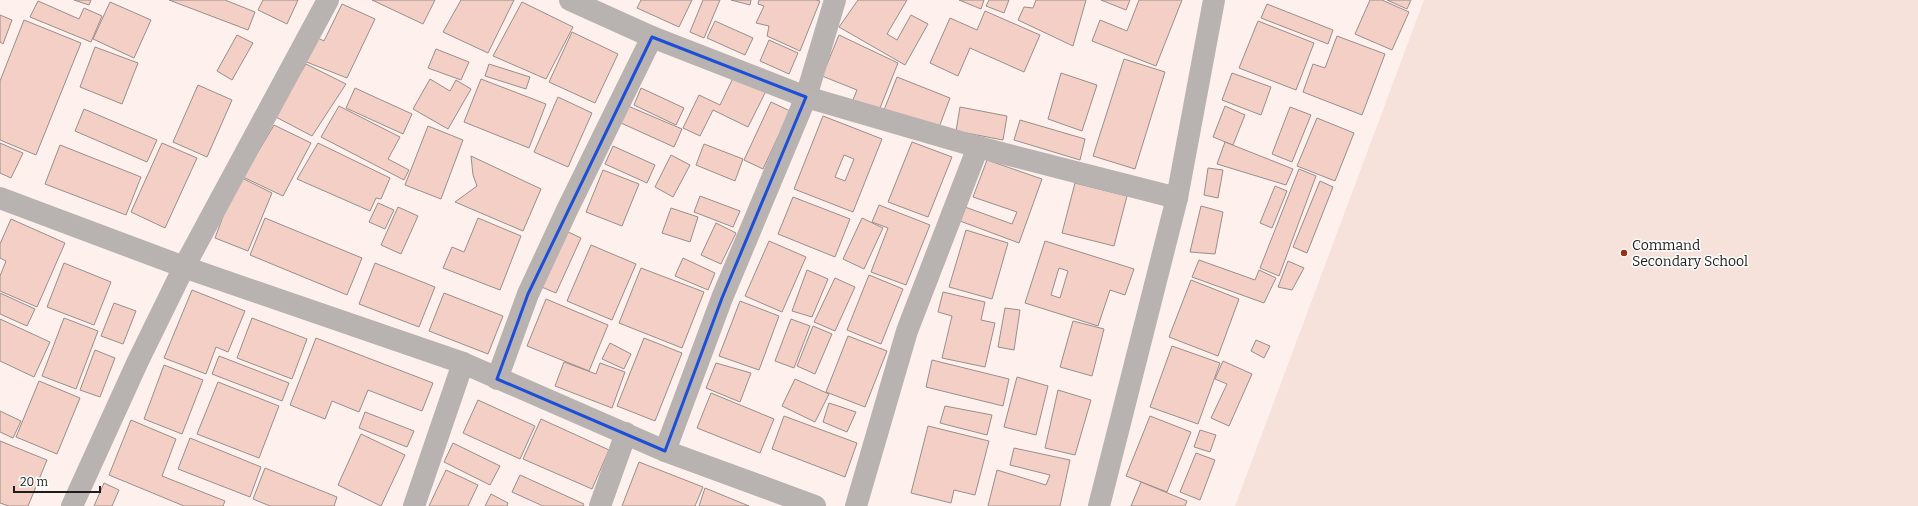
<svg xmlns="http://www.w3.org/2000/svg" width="1918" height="506" viewBox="0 0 1918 506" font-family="Bitter,serif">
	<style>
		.built { fill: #f6e1db }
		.building { fill: #f3cfc5; stroke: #9a8e8b; fill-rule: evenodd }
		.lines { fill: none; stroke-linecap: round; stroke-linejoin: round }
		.minor { stroke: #b8b3b1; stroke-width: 22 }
		.marked { fill: none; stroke: #1d4ed8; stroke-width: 3; stroke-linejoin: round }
		.poi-dot { fill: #973011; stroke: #fff; stroke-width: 1.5 }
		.labels { text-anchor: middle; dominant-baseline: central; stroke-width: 3; stroke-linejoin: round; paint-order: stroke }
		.poi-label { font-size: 14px; fill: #201c1b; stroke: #fff; text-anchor: start }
	</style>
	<rect width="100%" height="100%" fill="#fef1ed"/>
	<!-- built -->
	<path class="built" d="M1424,0h494v506h-683z"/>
	<!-- building -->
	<g class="building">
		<path d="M74,0h17l-2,5z"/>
		<path d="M169,0h56l30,12 -7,18z"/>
		<path d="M263,0h35l-11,24 -29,-14z"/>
		<path d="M372,0h63l-12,24z"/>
		<path d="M461,0h53l-26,53 -45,-21z"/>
		<path d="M641,0h51l-13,27 -42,-19z"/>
		<path d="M703,0h17l-16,38 -14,-6z"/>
		<path d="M731,0h20l-1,5z"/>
		<path d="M759,0h57l4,1 -20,50 -33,-15 2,-10 -13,-3 8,-17 -6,-2z"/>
		<path d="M858,0h49l-20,34 10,6 14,-25 17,9 -23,41 -66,-38z"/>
		<path d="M959,0h25l-3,9z"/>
		<path d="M989,0h20l-5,13 -18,-7z"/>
		<path d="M1036,0h50l-13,46 -55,-26 6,-13 9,1z"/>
		<path d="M1101,0h29l-4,10z"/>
		<path d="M1139,0h43l-26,66 -64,-25 8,-21 27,11z"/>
		<path d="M1370,0h12l27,12 -17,38 -37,-16z"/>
		<path d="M1387,0h24l-4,9z"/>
		<path d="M38,1l41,18 5,-11 18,8 -11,26 -61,-25z"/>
		<path d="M110,2l41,18 -17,38 -41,-19z"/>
		<path d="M522,2l51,25 -27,52 -53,-23z"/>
		<path d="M342,4l33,15 -28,59 -43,-17 12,-24 8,4z"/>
		<path d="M1267,4l66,26 -5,14 -67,-26z"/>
		<path d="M985,11l55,24 -16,37 -54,-24 -12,28 -28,-13 20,-45 27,12z"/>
		<path d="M0,15l12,5 -9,24 -3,-2z"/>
		<path d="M24,20l57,23 -45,112 -36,-15v-59z"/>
		<path d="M715,21l38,17 -8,17 -38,-17z"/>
		<path d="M1258,21l56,22 -18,47 -57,-22z"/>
		<path d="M572,32l46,22 -23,49 -46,-21z"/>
		<path d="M237,35l16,8 -21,37 -15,-9z"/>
		<path d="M839,35l59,28 -20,50 -26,-11 5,-12 -35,-14z"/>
		<path d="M1337,36l48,18 -23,61 -59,-23 10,-28 12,4z"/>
		<path d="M769,40l29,13 -9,21 -29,-13z"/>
		<path d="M95,47l43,16 -16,41 -42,-17z"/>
		<path d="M436,49l33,13 -8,18 -33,-12z"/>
		<path d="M1124,59l41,13 -30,97 -42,-13z"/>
		<path d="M306,64l40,20 -34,52 -38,-20z"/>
		<path d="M489,64l41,13 -4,12 -41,-13z"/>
		<path d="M1061,73l36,12 -15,46 -34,-12z"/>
		<path d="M1232,73l39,14 -10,28 -39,-15z"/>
		<path d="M734,76l32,15 -18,36 -35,-17 -13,26 -17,-8 16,-33 21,10z"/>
		<path d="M897,77l53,21 -12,32 -54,-20z"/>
		<path d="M430,79l20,12 6,-11 15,9 -23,40 -35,-20z"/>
		<path d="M481,79l65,25 -17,44 -65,-26z"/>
		<path d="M198,85l34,15 -25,57 -34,-15z"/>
		<path d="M355,88l57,26 -9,20 -57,-26z"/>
		<path d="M641,88l43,20 -8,17 -42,-20z"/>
		<path d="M558,97l34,16 -24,54 -34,-15z"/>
		<path d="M771,102l19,9 -27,58 -19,-9z"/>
		<path d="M339,106l61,31 -12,22 21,11 -5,10 -83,-43z"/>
		<path d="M628,106l54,23 -8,18 -53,-24z"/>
		<path d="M1225,106l20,9 -12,30 -20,-8z"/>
		<path d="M960,107l47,9 -4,24 -47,-9z"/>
		<path d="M1290,107l21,8 -19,47 -20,-8z"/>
		<path d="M84,109l73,31 -10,22 -72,-31z"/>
		<path d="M823,116l59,23 -29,73 -59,-23zM844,155l10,4 -9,22 -10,-4z"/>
		<path d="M1317,118l37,15 -19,48 -38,-15z"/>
		<path d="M1020,120l65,19 -5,21 -66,-20z"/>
		<path d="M274,125l37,18 -28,53 -40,-19z"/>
		<path d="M428,126l35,14 -22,59 -36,-14z"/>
		<path d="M912,142l40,15 -24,60 -40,-15z"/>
		<path d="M1225,142l68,27 -7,16 -69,-21z"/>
		<path d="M0,143l23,10 -12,25 -11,-5z"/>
		<path d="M162,143l35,15 -32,70 -34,-16z"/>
		<path d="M318,143l72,35 -9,21 -5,-1 -6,13 -73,-32z"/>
		<path d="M704,144l39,15 -8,22 -39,-16z"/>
		<path d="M60,145l81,32 -15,38 -81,-31z"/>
		<path d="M613,146l42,19 -8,18 -42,-19z"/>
		<path d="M671,155l19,10 -17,32 -18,-10z"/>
		<path d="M471,156l70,33 -18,42 -68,-29 22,-16 -4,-11z"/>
		<path d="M987,160l55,19 -23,64 -59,-22 5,-14 47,17 5,-12 -44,-15z"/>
		<path d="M1208,168l15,2 -5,28 -14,-3z"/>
		<path d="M1299,169l17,7 -37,100 -19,-8z"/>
		<path d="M603,170l36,14 -17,42 -36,-14z"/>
		<path d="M238,176l34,17 -24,58 -33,-13z"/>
		<path d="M1320,181l13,6 -26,66 -14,-6z"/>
		<path d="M1075,183l52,13 -13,50 -52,-13z"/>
		<path d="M1275,186l12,5 -15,37 -12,-5z"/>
		<path d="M700,196l40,15 -7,16 -39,-15z"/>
		<path d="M793,197l57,22 -15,38 -57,-23z"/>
		<path d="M378,203l16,7 -9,19 -16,-7z"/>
		<path d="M879,205l51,20 -24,60 -35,-13 17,-44 -16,-6z"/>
		<path d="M1201,206l22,6 -8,42 -25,-2z"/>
		<path d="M398,207l20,9 -17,38 -20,-9z"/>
		<path d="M671,208l27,9 -8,25 -28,-9z"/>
		<path d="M265,218l97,40 -15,37 -97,-40z"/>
		<path d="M478,218l43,18 -21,54 -57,-22 9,-21 12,5z"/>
		<path d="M862,218l21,10 -19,41 -21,-10z"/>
		<path d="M11,219l54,24 -28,64 -37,-16v-15l6,-15 -6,-3v-14z"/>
		<path d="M716,223l20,10 -15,31 -20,-9z"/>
		<path d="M564,230l17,8 -25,55 -17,-7z"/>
		<path d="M966,230l42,13 -16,56 -43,-12z"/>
		<path d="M769,241l37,16 -24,55 -37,-16z"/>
		<path d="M1045,241l89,28 -9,26 -15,-5 -12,36 -73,-23zM1059,268l9,3 -8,27 -9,-3z"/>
		<path d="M591,245l45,19 -24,56 -45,-19z"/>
		<path d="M683,258l32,15 -7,17 -33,-14z"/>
		<path d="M1199,260l56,20 4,-10 17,8 -12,25 -72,-26z"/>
		<path d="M1288,261l16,7 -12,22 -14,-3z"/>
		<path d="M64,263l47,19 -17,43 -47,-18z"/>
		<path d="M375,263l60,24 -16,40 -60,-23z"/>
		<path d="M641,268l63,24 -22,56 -63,-25z"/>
		<path d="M807,270l21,9 -16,38 -20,-6z"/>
		<path d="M869,275l34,14 -22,55 -34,-14z"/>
		<path d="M835,278l20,9 -20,44 -21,-9z"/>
		<path d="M1191,280l48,19 -21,57 -49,-19z"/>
		<path d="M192,290l53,21 -17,41 -12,-5 -10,27 -42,-16z"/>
		<path d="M943,292l42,10 -4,18 14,3 -10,44 -43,-9 10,-42 -14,-4z"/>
		<path d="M0,293l35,16 -8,17 -27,-12z"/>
		<path d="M444,293l59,23 -15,38 -59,-23z"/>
		<path d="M546,299l62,26 -19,46 -62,-25z"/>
		<path d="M740,301l39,15 -20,54 -40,-14z"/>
		<path d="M114,303l22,8 -13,33 -22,-8z"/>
		<path d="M1005,308l15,2 -6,40 -16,-3z"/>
		<path d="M64,318l34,13 -22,58 -34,-13z"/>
		<path d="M252,318l55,21 -15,40 -55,-21z"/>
		<path d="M0,319l50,23 -16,35 -34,-16z"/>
		<path d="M791,319l19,7 -16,42 -19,-7z"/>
		<path d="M1073,321l31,8 -12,47 -32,-9z"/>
		<path d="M813,326l19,8 -17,40 -18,-8z"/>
		<path d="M848,336l39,15 -22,56 -39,-15z"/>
		<path d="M316,338l117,45 -11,28 -54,-21 -9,22 -27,-11 -7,18 -35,-14z"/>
		<path d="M644,338l38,15 -27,68 -38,-15z"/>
		<path d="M1256,340l14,6 -6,12 -13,-7z"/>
		<path d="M610,343l21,11 -7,15 -22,-10z"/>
		<path d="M1172,346l48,17 -22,61 -48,-17z"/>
		<path d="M95,350l20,8 -15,39 -20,-7z"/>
		<path d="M219,356l70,27 -7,18 -70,-27z"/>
		<path d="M932,360l77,19 -6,27 -77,-19z"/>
		<path d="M1223,361l29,13 -23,52 -18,-8 16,-34 -12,-5z"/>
		<path d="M564,362l32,12 4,-11 25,9 -13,36 -57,-22z"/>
		<path d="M716,363l35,10 -11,29 -34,-14z"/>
		<path d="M164,365l39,15 -21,54 -38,-15z"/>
		<path d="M1017,377l31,9 -12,49 -32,-8z"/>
		<path d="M795,379l34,15 -14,28 -33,-16z"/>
		<path d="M39,381l41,17 -23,56 -41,-17z"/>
		<path d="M218,382l61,24 -20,52 -62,-24z"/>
		<path d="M1058,390l33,10 -16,55 -30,-7z"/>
		<path d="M711,393l63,26 -14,34 -63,-25z"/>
		<path d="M478,400l57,26 -15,33 -57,-26z"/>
		<path d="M829,403l27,9 -9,20 -24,-10z"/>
		<path d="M945,406l47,9 -5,20 -47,-12z"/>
		<path d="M0,411l21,10 -8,17 -13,-6z"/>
		<path d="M365,412l49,19 -7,16 -48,-19z"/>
		<path d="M784,416l73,27 -12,34 -73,-28z"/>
		<path d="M1150,416l41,16 -24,60 -41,-16z"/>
		<path d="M541,419l68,31 -17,39 -69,-30z"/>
		<path d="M131,420l45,19 -14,37 63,25 -2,5h-39l-75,-31z"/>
		<path d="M928,426l61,15 -14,54 -21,-5 -3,13 -40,-10z"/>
		<path d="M1200,430l16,5 -6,17 -16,-5z"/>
		<path d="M361,434l44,21 -24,51 -43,-21z"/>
		<path d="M190,438l71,29 -11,30 -72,-28z"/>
		<path d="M0,441l47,19 -19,46h-19l-9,-3z"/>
		<path d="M453,443l47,23 -10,19 -46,-23z"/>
		<path d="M1014,448l56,12 -10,46h-72l9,-36 49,15 4,-10 -40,-10z"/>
		<path d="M1196,453l19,7 -15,40 -20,-8z"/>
		<path d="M639,462l64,25 -8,19h-73z"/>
		<path d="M265,468l72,29 -3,9h-64l-17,-7z"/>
		<path d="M446,470l32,15 -10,21h-39z"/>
		<path d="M520,475l64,29 -1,2h-40l-31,-14z"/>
		<path d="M1141,482l46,19 -2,5h-54z"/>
		<path d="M104,483l15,7 -7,16h-18z"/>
		<path d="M705,488l44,18h-50z"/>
		<path d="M491,494l17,9 -1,3h-22z"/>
	</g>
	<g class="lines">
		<!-- minor -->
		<g class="minor">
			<path d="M570,0l82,37 154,60 172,50 199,51"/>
			<path d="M0,198l184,69 279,96 202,88 150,55"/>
			<path d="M497,379l31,-85 39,-84 85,-173"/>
			<path d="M665,451l57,-153 84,-201 29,-97"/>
			<path d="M72,506l66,-145 46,-94 144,-267"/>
			<path d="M414,506l49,-143"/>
			<path d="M600,506l26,-73"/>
			<path d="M856,506l51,-175 71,-184"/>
			<path d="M1099,506l78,-308 37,-198"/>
		</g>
	</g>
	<!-- marked area -->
	<path class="marked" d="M652,37l154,60 -84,201 -57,153 -168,-72 31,-85z"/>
	<!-- markers -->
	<circle class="poi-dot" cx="1624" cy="253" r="4"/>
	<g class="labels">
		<!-- poi labels -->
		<g class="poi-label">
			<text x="1632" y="245">Command<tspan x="1632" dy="16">Secondary School</tspan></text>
		</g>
	</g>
	<!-- scale -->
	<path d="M14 486v6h86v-6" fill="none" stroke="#201c1b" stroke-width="2"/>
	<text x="20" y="486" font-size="12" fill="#201c1b" stroke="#ffffff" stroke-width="3" paint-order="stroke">20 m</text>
</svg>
